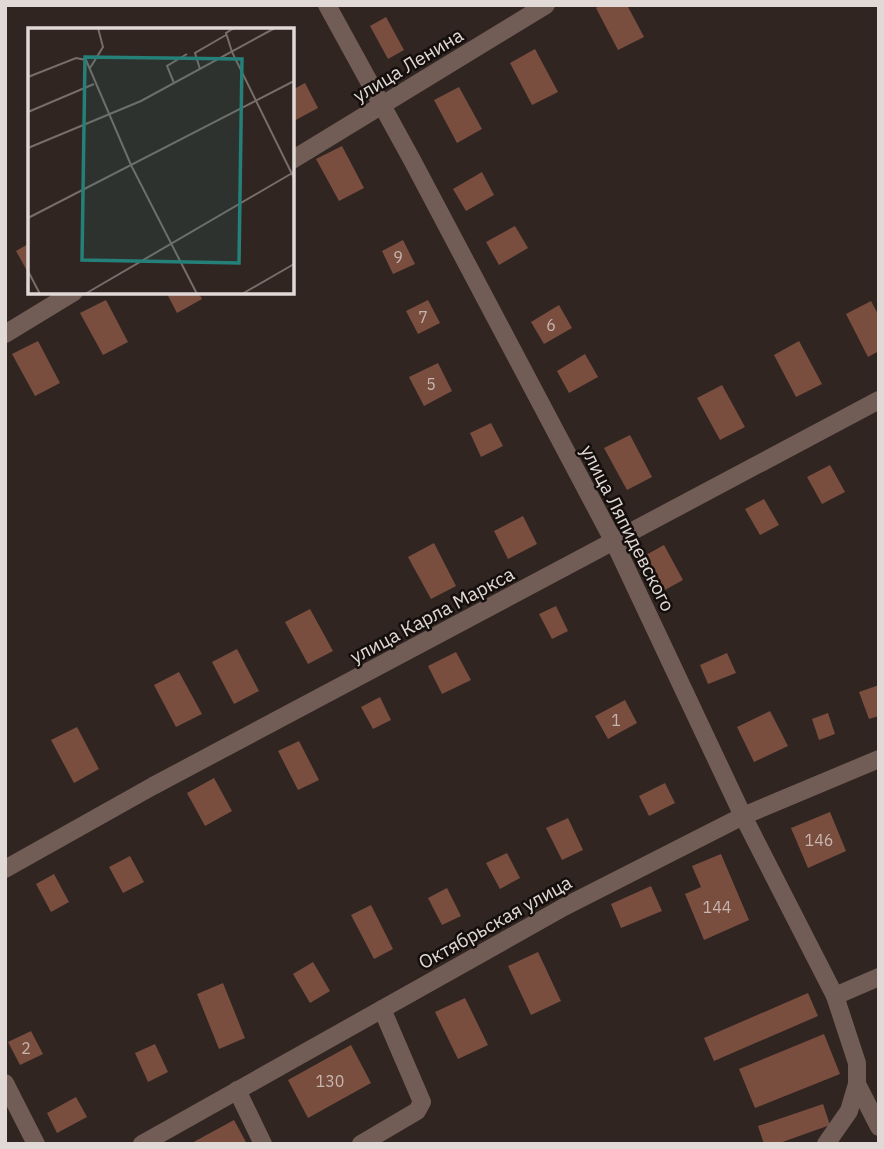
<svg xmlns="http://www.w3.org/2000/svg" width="884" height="1149" viewBox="0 0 884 1149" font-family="'IBM Plex Sans',sans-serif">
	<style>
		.building { fill: #7a4e3f }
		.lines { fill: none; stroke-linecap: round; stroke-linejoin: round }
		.minor { stroke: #715d56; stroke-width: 18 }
		.labels { text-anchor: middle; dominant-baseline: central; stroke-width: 5; stroke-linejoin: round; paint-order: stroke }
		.number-label { font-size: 16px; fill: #c7b6b0 }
		.street-label { font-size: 19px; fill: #e1d9d6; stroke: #140f0d }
		.inset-road { fill: none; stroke: #776d69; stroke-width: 2 }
		.view { fill: #248078; fill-opacity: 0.15; stroke: #248078; stroke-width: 3.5 }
		.inset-edge { fill: none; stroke: #e1d9d6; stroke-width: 3.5 }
	</style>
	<rect width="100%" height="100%" fill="#302521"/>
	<!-- building -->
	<g class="building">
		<path d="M601,5h26l17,32 -26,13 -22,-42z"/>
		<path d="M386,17l18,33 -16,9 -18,-33z"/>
		<path d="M535,49l23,43 -26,13 -22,-42z"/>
		<path d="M305,83l13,25 -26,14v-32z"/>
		<path d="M459,87l23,42 -25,14 -23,-43z"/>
		<path d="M342,146l22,42 -25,13 -23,-42z"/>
		<path d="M482,172l12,23 -28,16 -13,-22z"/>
		<path d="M515,226l13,22 -29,17 -13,-23z"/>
		<path d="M403,240l12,24 -22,10 -11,-23z"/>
		<path d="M30,243v33l-14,-25z"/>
		<path d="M166,292h32l4,7 -25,14z"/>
		<path d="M106,300l22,42 -25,13 -23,-42z"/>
		<path d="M428,300l12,23 -22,11 -12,-23z"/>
		<path d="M871,301l8,15v35l-11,6 -22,-43z"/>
		<path d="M559,305l13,23 -28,16 -13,-22z"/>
		<path d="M38,341l22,42 -25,13 -23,-42z"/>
		<path d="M799,341l23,43 -26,13 -22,-42z"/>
		<path d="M585,354l13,23 -29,16 -12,-22z"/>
		<path d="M438,363l14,28 -28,15 -15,-29z"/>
		<path d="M722,385l23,42 -25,13 -23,-42z"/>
		<path d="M491,423l12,23 -22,11 -11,-24z"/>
		<path d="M630,435l22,42 -25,13 -23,-42z"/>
		<path d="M830,465l15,27 -23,12 -15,-27z"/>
		<path d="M764,499l15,26 -19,10 -15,-26z"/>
		<path d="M523,516l14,28 -29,15 -14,-28z"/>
		<path d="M434,543l22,43 -25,13 -23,-42z"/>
		<path d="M664,545l19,35 -18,10 -19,-35z"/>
		<path d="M556,606l12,25 -16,8 -13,-25z"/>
		<path d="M310,609l23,42 -25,13 -23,-42z"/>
		<path d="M237,649l22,42 -25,13 -22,-42z"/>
		<path d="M456,652l15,28 -29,14 -14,-28z"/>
		<path d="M727,653l9,20 -28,11 -8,-19z"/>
		<path d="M179,672l23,42 -26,13 -22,-42z"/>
		<path d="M879,685v31l-10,3 -10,-27z"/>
		<path d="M380,697l11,23 -18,9 -12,-22z"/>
		<path d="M625,700l12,23 -29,16 -13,-23z"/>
		<path d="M770,711l18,35 -34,16 -17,-35z"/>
		<path d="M828,713l7,21 -16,6 -7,-21z"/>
		<path d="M77,727l22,42 -25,14 -23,-43z"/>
		<path d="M299,741l20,39 -21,10 -20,-39z"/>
		<path d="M214,778l18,33 -27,15 -18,-33z"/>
		<path d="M665,783l10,20 -26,13 -10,-20z"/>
		<path d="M830,812l16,39 -38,17 -17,-40z"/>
		<path d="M568,818l15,32 -21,10 -16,-32z"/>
		<path d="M507,853l13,25 -20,11 -14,-26z"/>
		<path d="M721,854l28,66 -45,20 -19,-46 16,-7 -9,-21z"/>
		<path d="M130,856l14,26 -21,11 -14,-26z"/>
		<path d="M54,874l15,28 -18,10 -15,-28z"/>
		<path d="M651,886l11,25 -41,17 -10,-24z"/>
		<path d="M447,888l14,28 -19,9 -14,-27z"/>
		<path d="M371,905l22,44 -19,10 -23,-44z"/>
		<path d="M538,952l23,49 -30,14 -23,-49z"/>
		<path d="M313,962l17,29 -20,12 -17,-29z"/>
		<path d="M223,983l22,55 -26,11 -22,-55z"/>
		<path d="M808,993l10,23 -104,45 -10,-23z"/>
		<path d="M465,998l23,47 -30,14 -23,-47z"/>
		<path d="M31,1031l12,23 -23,11 -12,-23z"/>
		<path d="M824,1034l16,40 -85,34 -16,-39z"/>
		<path d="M155,1044l13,28 -20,10 -13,-29z"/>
		<path d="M351,1045l20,38 -63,35 -20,-38z"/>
		<path d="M76,1097l11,20 -30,16 -10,-20z"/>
		<path d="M823,1104l7,21 -53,19h-13l-6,-18z"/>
		<path d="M234,1120l13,24h-57z"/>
	</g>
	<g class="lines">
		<!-- minor -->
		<g class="minor">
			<path d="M327,5l85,155 202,382 129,274 92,180 22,67v21l-8,27 -23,33"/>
			<path d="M292,160l254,-155"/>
			<path d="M5,334l69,-42"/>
			<path d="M5,869l148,-83 726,-386"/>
			<path d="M835,996l44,-19"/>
			<path d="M5,1083l31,61"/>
			<path d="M857,1084l22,43"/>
			<path d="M237,1090l26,54"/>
			<path d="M142,1144l422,-237 179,-91 136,-57"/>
			<path d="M361,1144l56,-33 5,-9 -40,-93"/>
		</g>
	</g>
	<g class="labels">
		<!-- number labels -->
		<g class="number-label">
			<text x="398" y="257">9</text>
			<text x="423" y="317">7</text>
			<text x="551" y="325">6</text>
			<text x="431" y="384">5</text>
			<text x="616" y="720">1</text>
			<text x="819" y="840">146</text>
			<text x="717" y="907">144</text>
			<text x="26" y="1048">2</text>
			<text x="330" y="1081">130</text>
		</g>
		<!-- street labels -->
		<g class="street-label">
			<text transform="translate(408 65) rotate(-31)">улица Ленина</text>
			<text transform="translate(628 528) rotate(63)">улица Ляпидевского</text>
			<text transform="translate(432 615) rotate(-28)">улица Карла Маркса</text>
			<text transform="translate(495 922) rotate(-29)">Октябрьская улица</text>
		</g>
	</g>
	<!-- overview -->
	<g transform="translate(28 28)">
		<rect width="266" height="266" fill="#302521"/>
		<path class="inset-road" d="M206,0l-8,5 6,19 62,126M62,40l13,-21 -5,-19M172,41l-5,-16 31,-18M0,49l48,-19 10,2 45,105 66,129M146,55l-7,-17 20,-12M0,84l66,-28M0,120l113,-47 134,-73M0,190l266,-137M0,243l12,23M57,266l209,-122M214,266l52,-30"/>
		<path class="view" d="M57,29l157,2 -3,204 -157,-3z"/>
		<rect width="266" height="266" class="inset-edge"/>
	</g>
	<!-- border -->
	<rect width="884" height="1149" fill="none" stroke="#e1d9d6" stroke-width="14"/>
</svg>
